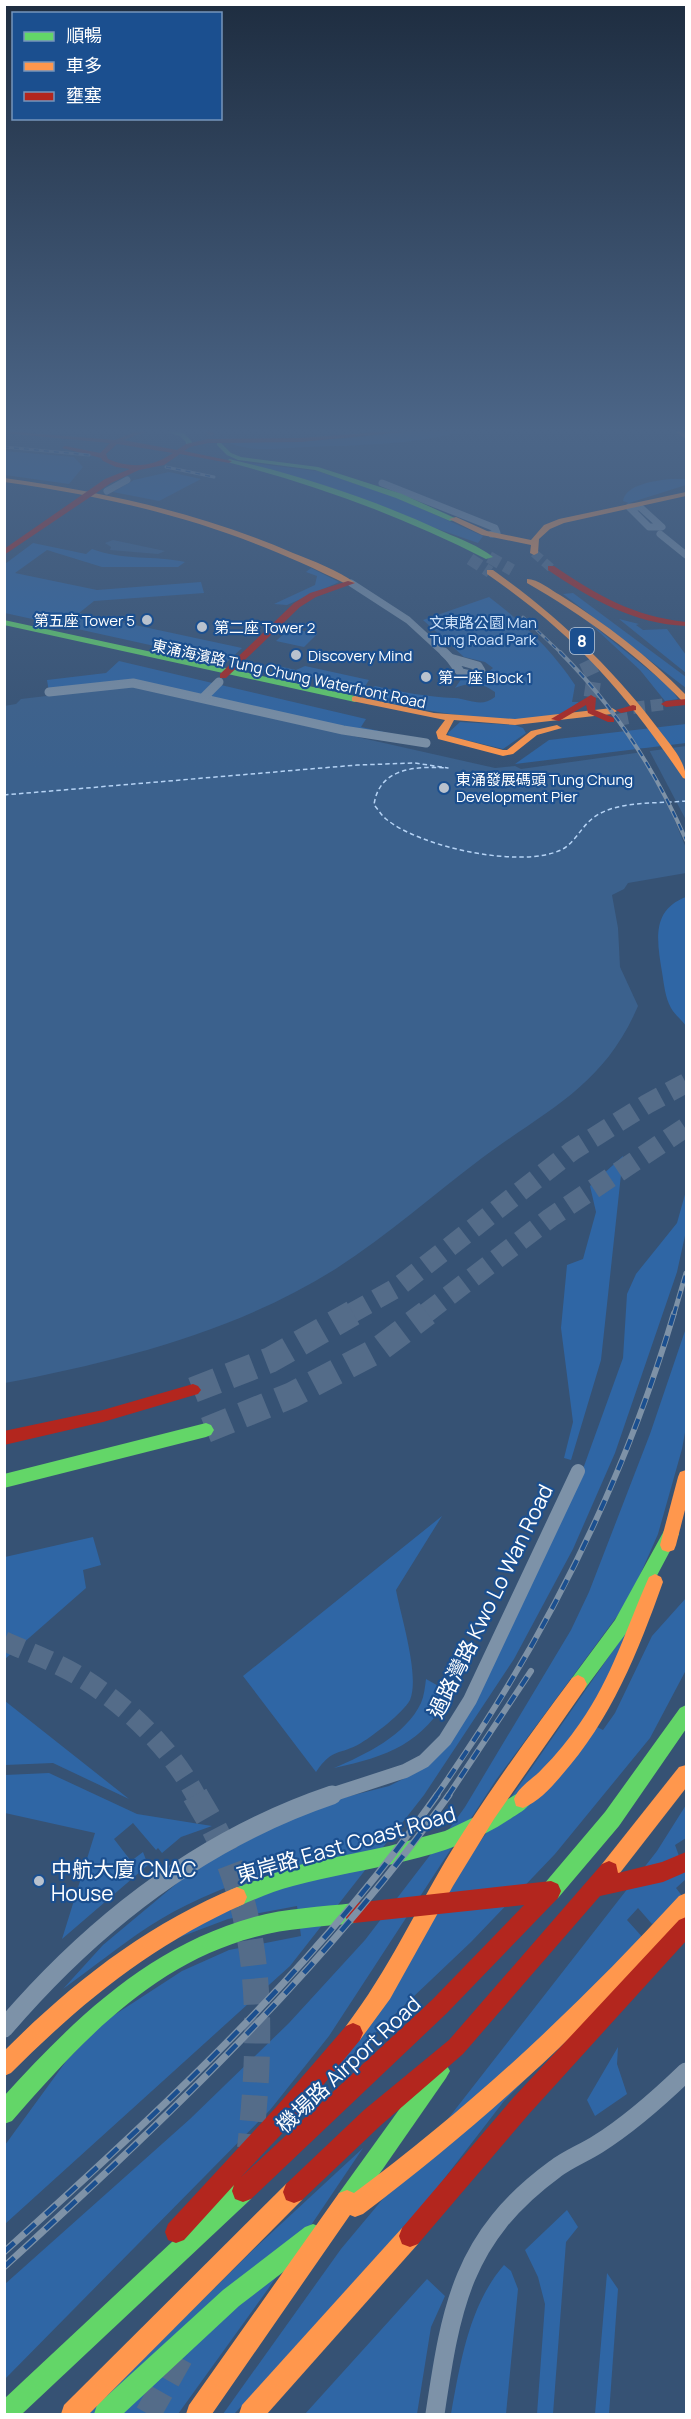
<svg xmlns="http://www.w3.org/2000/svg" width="691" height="2419" viewBox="0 0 691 2419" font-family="Manrope,'Noto Sans TC',sans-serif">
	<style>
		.green { fill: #2f66a5 }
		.water { fill: #3b618d }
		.pier { fill: #365274 }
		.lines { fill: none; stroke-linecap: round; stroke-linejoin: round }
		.ferry { stroke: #b5d3f5; stroke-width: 1.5; stroke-dasharray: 4.5 3; stroke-linecap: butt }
		.secondary-tunnel-far3 { stroke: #546c89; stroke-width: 9; stroke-dasharray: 9 4.5; stroke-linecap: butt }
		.secondary-tunnel-far2 { stroke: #546c89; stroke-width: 12; stroke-dasharray: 12 6; stroke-linecap: butt }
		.secondary-tunnel-far1 { stroke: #546c89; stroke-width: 20; stroke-dasharray: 20 10; stroke-linecap: butt }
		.secondary-tunnel { stroke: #546c89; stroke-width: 26; stroke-dasharray: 26 13; stroke-linecap: butt }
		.highway-tunnel-far3 { stroke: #546c89; stroke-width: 12; stroke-dasharray: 12 6; stroke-linecap: butt }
		.highway-tunnel-far2 { stroke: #546c89; stroke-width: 15; stroke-dasharray: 15 8; stroke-linecap: butt }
		.highway-tunnel-far1 { stroke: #546c89; stroke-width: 20; stroke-dasharray: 20 10; stroke-linecap: butt }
		.highway-tunnel { stroke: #546c89; stroke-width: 26; stroke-dasharray: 26 13; stroke-linecap: butt }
		.street-far3 { stroke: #7d92a8; stroke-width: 7 }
		.street-far2 { stroke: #7d92a8; stroke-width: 9 }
		.street-far1 { stroke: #7d92a8; stroke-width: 14 }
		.street { stroke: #7d92a8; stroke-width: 19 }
		.fast { fill: #63d668; fill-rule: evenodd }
		.slow { fill: #ff974d; fill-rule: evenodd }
		.jam { fill: #b3261e; fill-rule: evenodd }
		.rail-far4-casing { stroke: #7e92a7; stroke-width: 3 }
		.rail-far3-casing { stroke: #7e92a7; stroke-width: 4 }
		.rail-far2-casing { stroke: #7e92a7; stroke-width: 5 }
		.rail-far1-casing { stroke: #7e92a7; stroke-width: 6 }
		.rail-casing { stroke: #7e92a7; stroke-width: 7 }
		.rail-far4 { stroke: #1b4f8f; stroke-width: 1.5; stroke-dasharray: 5; stroke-linecap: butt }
		.rail-far3 { stroke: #1b4f8f; stroke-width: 2; stroke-dasharray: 7; stroke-linecap: butt }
		.rail-far2 { stroke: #1b4f8f; stroke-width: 3; stroke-dasharray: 8; stroke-linecap: butt }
		.rail-far1 { stroke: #1b4f8f; stroke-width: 4; stroke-dasharray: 11; stroke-linecap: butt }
		.rail { stroke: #1b4f8f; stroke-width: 4.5; stroke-dasharray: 14; stroke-linecap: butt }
		.poi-dot { fill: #b9c2ce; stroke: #1b4f8f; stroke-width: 2 }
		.labels { text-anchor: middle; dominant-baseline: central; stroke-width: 4.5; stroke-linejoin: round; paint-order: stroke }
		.far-poi-label { font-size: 15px; fill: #fff; stroke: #1b4f8f; text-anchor: start }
		.far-park-label { font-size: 15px; fill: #cfe3fa; stroke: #1b4f8f }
		.far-street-label { font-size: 15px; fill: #fff; stroke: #1b4f8f }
		.shield { fill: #1b4f8f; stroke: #bbcadd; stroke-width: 1.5 }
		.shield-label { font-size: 16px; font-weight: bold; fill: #fff }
		.near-street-label { font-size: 21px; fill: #fff; stroke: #1b4f8f }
		.near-poi-label { font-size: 21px; fill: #fff; stroke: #1b4f8f; text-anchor: start }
	</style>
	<rect width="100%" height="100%" fill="#365274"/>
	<!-- green -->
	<g class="green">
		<path d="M417,431h46c-51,14 -104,14 -156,16 -25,1 -54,6 -78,-4l113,-4z"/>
		<path d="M4,451l70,6 9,10 -14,17 -64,-9z"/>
		<path d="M249,463l68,8 76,25 90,40 -5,7z"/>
		<path d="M169,472l32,7 -42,22 -46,-9 21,-12z"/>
		<path d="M670,479h16v6l-57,18 -6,-2c3,-17 32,-20 47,-22z"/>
		<path d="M33,543l53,11 6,-5c32,12 61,6 93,13l-7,5h-76l-55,-17 -32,23 82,17 104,-8 3,11 -110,8 -15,12 163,35 -15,14 -222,-49v-49z"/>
		<path d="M311,568l28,14 -52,23 -13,-1 41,-19 2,-9 -11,-4z"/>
		<path d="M573,593l113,84v11l-123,-94z"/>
		<path d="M489,597c33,25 63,53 86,88l-3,17h7c-5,3 -10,8 -15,10 -38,20 -151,-4 -194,-13l4,-4 -7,-2 8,-7c27,6 52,11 79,12 16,1 27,10 41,-1v-5c-13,-10 -26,-10 -40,-4l7,-10h19l12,-10 -8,-6 -21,-5 -41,-37z"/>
		<path d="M585,619l85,68 8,12 -13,2 -25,-31z"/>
		<path d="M619,619l20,5 -3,1 7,5 24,-1 19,26v18z"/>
		<path d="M290,628l27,6 -13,13 -28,-6z"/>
		<path d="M119,661l247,58 -5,8 64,14 -64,-7 -2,3 -228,-51 -82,6 -2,-12 59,-7z"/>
		<path d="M274,665l22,5 9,-4 64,14 -5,8 -96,-21z"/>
		<path d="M460,722l55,3 8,3 3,5 -23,16 -54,-13 -1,-3z"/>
		<path d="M686,724v19l-171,21 34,-24z"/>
		<path d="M686,897v129c-4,-6 -11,-11 -15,-18 -6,-11 -7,-24 -9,-36 -5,-31 -11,-62 24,-75z"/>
		<path d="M623,1156l-22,204 -30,100 -7,-2 9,-36 -12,-94 6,-63 16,-6 13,-47 -6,-26z"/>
		<path d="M686,1191v40l-9,41 -62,181 -42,96 -59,110 -90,136 -134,171 -285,258v-79l62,-85 38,-39 77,-50 47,-21 72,-14 -4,-30 -69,13 -61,23 116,-75c-46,15 -94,33 -135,60 -29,19 -57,42 -85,62l40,-44 91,-76 121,-64 74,-19 28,-14 37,-40 121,-241 48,-133 4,-64 9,-20 41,-51z"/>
		<path d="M686,1328v99l-4,22 -24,85 -29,66 -133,180 -167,256 -59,74 -265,269v-95l185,-165 99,-96 76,-83 69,-90 31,-43 106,-177 18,-38 61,-158z"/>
		<path d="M442,1516l-46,74c5,27 24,86 14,110 -7,13 -36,35 -49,43 -22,13 -28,4 -45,29l-73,-96z"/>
		<path d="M93,1537l8,28 -18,5 3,18 -81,71v-102z"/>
		<path d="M686,1598v72l-36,68 -95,116 -84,88 -178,169 335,-482 -35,96 10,5 12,-17 37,-77z"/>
		<path d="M426,1679l25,14c-29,51 -62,63 -117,75 31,-13 72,-33 87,-65 3,-7 4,-16 5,-24z"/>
		<path d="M5,1701l124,98 -76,-36 -48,2z"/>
		<path d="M49,1773l88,41 75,12 -31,11 -19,16 -4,-5 -2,2 -23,-27 -19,16 17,22 12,-9 5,13 -86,74 33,-106 -90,-20v-38z"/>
		<path d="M686,1805v33l-11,7 11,30v4l-10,9 10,13 -13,14 -21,9 -14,-16 -11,12 27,30 -150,151 -124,161 -146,152h-11l118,-165 81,-97 235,-301z"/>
		<path d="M618,2047l-1,17 10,30 -32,22 -8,-16z"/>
		<path d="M363,2148l-95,141 -90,125h-91l166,-164z"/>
		<path d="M567,2210l11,17 -12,15 -13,172h-16l8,-110 -7,-27 -13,-27z"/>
		<path d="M504,2265l7,6 7,18 -12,125h-55c9,-50 18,-109 53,-149z"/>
		<path d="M607,2273l11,16 -9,125h-14z"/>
		<path d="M427,2279l18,17 -14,31 -14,87h-112z"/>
	</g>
	<!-- water -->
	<g class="water">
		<path d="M113,540l52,11 -7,3 -48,-4 1,-3 -6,-4z"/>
		<path d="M131,686l364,82 20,-2 6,3 165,-23v127l-58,10 -4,6 -12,6 6,33 2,39 18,39c-34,80 -90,103 -156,152 -48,36 -94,77 -145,110 -99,63 -218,93 -332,115l-1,-677 12,-2 5,-5z"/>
	</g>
	<!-- pier -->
	<path class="pier" d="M648,748l38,72v28l-22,-54 -25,-45z"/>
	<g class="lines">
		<!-- ferry -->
		<path class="ferry" d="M4,795l353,-30 58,-2 33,5c-31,-2 -69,-1 -74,37 4,4 7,10 12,14 34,28 134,50 175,31 14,-7 20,-23 32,-32 23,-18 65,-14 93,-17"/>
		<!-- secondary-tunnel-far3 -->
		<path class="secondary-tunnel-far3" d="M534,553l17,15"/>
		<!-- secondary-tunnel-far2 -->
		<g class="secondary-tunnel-far2">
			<path d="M633,708l33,-4"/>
			<path d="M618,720l10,-2"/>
		</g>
		<!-- secondary-tunnel-far1 -->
		<path class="secondary-tunnel-far1" d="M4,1641c24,11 52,21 75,35 46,28 92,72 117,120"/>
		<!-- secondary-tunnel -->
		<g class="secondary-tunnel">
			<path d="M195,1795c9,16 19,31 26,48 44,96 40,203 29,305"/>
			<path d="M148,2414l34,-60"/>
		</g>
		<!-- highway-tunnel-far3 -->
		<g class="highway-tunnel-far3">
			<path d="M489,557l23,13"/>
			<path d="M470,559l20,13"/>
		</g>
		<!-- highway-tunnel-far2 -->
		<path class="highway-tunnel-far2" d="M586,661l8,17 -3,20"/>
		<!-- highway-tunnel-far1 -->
		<g class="highway-tunnel-far1">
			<path d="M350,1314l48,-27 174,-136 75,-47 39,-21"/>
			<path d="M425,1314l125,-96 136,-91"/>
		</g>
		<!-- highway-tunnel -->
		<g class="highway-tunnel">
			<path d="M193,1390l77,-30 83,-47"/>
			<path d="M206,1430l86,-35 86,-45 49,-37"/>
		</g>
		<!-- street-far3 -->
		<g class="street-far3">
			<path d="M382,483l113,45 2,5 -5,1"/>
			<path d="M107,491l20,-11"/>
			<path d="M629,507h11l22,20h-13z"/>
			<path d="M660,534l26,21"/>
			<path d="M351,583l57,37 37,34"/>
		</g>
		<!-- street-far2 -->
		<g class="street-far2">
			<path d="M444,652l6,6"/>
			<path d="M450,658l28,8 3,5 -10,4 -10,-2z"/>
			<path d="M49,692l84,-9 210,47 83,13"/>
			<path d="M203,698l16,-16"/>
		</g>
		<!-- street-far1 -->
		<path class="street-far1" d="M328,1796l77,-25 19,-10 21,-21 25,-40 108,-229"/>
		<!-- street -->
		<g class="street">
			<path d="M4,2028c89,-104 198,-189 328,-233"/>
			<path d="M435,2414c16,-107 27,-177 120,-245 13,-10 29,-16 43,-25 32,-20 61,-46 88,-72"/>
		</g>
		<!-- fast -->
		<g class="fast">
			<path d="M163,431l21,2 8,9 -1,3 -5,1v-4l-6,-6z"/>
			<path d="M217,443h4l10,10 10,4 77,10 84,27 55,25 -7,2 -54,-23 -81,-28 -77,-10 -11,-5 -10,-10z"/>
			<path d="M229,459c74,17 146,41 215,73 16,7 35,14 49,25l-7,2c-83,-42 -168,-74 -259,-97z"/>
			<path d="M4,620l351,76 5,3 -5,3 -351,-77z"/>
			<path d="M206,1423l5,2 3,5 -3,5 -5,2 -202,51v-14z"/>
			<path d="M671,1527l6,2 2,5 -52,98 -43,58 -6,3 -6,-3 -3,-6 3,-6 43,-58 50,-91z"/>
			<path d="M686,1705v24l-67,97 -61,72 -7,3 -7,-3 -3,-7 3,-7 61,-72 75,-104z"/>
			<path d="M523,1790l7,2 2,7c-3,9 -11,13 -19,18 -65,45 -146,49 -220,69 -19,5 -38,13 -56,21l-7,-3 -3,-7 3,-7 64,-24 95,-20 56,-15 46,-22z"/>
			<path d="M354,1903l7,3 3,7 -3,7 -7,3c-33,4 -67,5 -99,14 -103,27 -175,106 -243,184l-8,3v-28c71,-78 145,-150 250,-179 32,-9 67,-10 100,-14z"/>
			<path d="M439,2060l7,4 4,7 -4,7 -91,131 -8,3 -8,-3 -3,-8 3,-8 93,-129z"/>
			<path d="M243,2180l8,3 3,8 -3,8 -229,215h-18v-15l17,-16 214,-200z"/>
			<path d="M313,2224l8,3 3,8 -3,8 -82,63 -116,108h-29l3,-9 126,-115 82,-63z"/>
		</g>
		<!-- slow -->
		<g class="slow">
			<path d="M675,431h7l4,3v5z"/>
			<path d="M4,478c100,14 197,35 289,75 20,8 45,17 62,30l-7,2c-115,-58 -216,-85 -344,-103z"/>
			<path d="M686,492v4l-122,27 -14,6 -11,10 -1,14 -4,2 -4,-2 1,-8 -49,-10 -33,-16 7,-2 31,14 44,9 13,-15 15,-6z"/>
			<path d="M487,570h6c66,47 122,100 170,165 10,13 23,28 23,44l-3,-1c-59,-87 -109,-144 -196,-204z"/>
			<path d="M527,579c11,0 24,11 33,16 46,29 88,61 126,100v8l-3,-1c-46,-48 -99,-86 -156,-119z"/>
			<path d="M355,696l79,17 81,6 97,-11 5,3 -5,3 -97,11 -61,-5 -8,15 57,15h4l24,-19 26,-6 5,3 -25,7 -24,19 -10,2 -65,-17 -2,-7 9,-12 -93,-19v-4z"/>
			<path d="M686,1470v36l-10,39 -2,5 -6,2 -6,-2 -2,-5 18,-68 2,-5z"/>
			<path d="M655,1574l6,3 2,5c-25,70 -52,138 -102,194 -10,12 -23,26 -38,32l-7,-2 -2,-7c5,-13 19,-20 28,-30 14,-14 27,-30 38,-46 32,-45 47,-97 69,-146z"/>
			<path d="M578,1675l6,3 3,6 -3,6 -90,129 -41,67 -63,113 -30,41 -7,3 -7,-3 -3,-7 3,-7c42,-55 70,-117 106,-176 37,-59 78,-116 120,-172z"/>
			<path d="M686,1765v23l-70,90 -7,3 -7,-3 -3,-7 3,-7 77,-97z"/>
			<path d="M237,1887l7,3 3,7 -3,7c-92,41 -162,98 -233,169l-7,3v-25c69,-69 143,-127 233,-164z"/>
			<path d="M686,1893v24c-98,110 -205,208 -323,297l-8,3 -5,-2 -138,199h-26l3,-9 150,-212 8,-3 7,3c119,-88 225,-188 325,-297z"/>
			<path d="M294,2181l8,3 3,8 -3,8 -213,214h-28l3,-9 222,-221z"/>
			<path d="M410,2225l8,3 3,8 -3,8 -151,170h-28l3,-9 160,-177z"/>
		</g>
		<!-- jam -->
		<g class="jam">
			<path d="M4,431l111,9 22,-9h11l-25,9 54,10 9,-6 22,-5 93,-1 90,-7h22l-112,11 -93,1 -18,4 -6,4 48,10 -3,2 -49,-9 -16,11 -25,5 -28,13 -107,72v-6l101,-70 25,-10 -14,-2 -13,-6 -2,-3 -39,-10 3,-2 35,7 10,-10 -106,-10zM117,444l56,9c-20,14 -42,16 -65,6l-2,-5z"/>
			<path d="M204,431h7l4,3 -5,1z"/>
			<path d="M548,566h6c44,30 79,50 132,56v4c-52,-2 -95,-27 -138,-56z"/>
			<path d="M348,581l7,2 -39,14 -16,10 -74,71h-6v-4l74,-71 16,-10z"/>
			<path d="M591,695l5,3 -1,12 19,8v4h-6l-20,-9 -2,-8 -27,16 -8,-2z"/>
			<path d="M686,699v6l-20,2 -5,-3 5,-3z"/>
			<path d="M633,705l3,1v4l-15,3 -5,-3z"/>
			<path d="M193,1384l5,2 3,4 -3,4 -95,28 -99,23v-14l99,-21z"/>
			<path d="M686,1852v20l-23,10 -63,14 -137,158 -83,72 -78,74 -8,3 -8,-3 -3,-8 3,-8 78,-74 85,-70 153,-176 7,-3 7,3 2,9 44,-11z"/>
			<path d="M551,1881l7,3 3,7 -3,7 -111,115 -196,186 -8,3 -8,-3 -3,-8 2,-6 -50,55 -8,3 -8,-3 -3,-8 3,-8 109,-118 69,-80 7,-3 7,3 3,7 -3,7 -67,82 -52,55 192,-178 91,-94 -170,18 -7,-3 -3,-7 3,-7 7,-3z"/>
			<path d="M686,1917v24l-157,173 -111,130 -8,3 -8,-3 -3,-8 3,-8 111,-130 166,-178z"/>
		</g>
		<defs>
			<g id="rail-far4">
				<path d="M4,447l85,8"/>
				<path d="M166,467l48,10"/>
				<path d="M523,617l39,37"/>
			</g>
			<path id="rail-far3" d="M560,652c55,55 95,117 126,188"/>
			<path id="rail-far2" d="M674,1314l12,-41"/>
			<g id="rail-far1">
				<path d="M436,1796c105,-149 186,-308 238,-483"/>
				<path d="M448,1796l83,-125"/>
			</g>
			<g id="rail">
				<path d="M4,2252c157,-141 311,-284 433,-457"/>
				<path d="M4,2267c160,-146 318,-296 445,-472"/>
			</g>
		</defs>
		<!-- rail-far4 casing -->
		<use href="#rail-far4" class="rail-far4-casing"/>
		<!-- rail-far3 casing -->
		<use href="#rail-far3" class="rail-far3-casing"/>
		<!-- rail-far2 casing -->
		<use href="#rail-far2" class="rail-far2-casing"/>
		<!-- rail-far1 casing -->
		<use href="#rail-far1" class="rail-far1-casing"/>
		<!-- rail casing -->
		<use href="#rail" class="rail-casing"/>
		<!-- rail-far4 -->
		<use href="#rail-far4" class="rail-far4"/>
		<!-- rail-far3 -->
		<use href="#rail-far3" class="rail-far3"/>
		<!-- rail-far2 -->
		<use href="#rail-far2" class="rail-far2"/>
		<!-- rail-far1 -->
		<use href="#rail-far1" class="rail-far1"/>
		<!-- rail -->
		<use href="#rail" class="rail"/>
	</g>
	<!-- sky -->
	<linearGradient id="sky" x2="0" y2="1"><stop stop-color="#1e2d40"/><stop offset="0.56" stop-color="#4c6688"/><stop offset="1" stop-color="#4c6688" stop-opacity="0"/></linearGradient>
	<rect width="691" height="769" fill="url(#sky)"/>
	<!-- markers -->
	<g class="poi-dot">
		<circle cx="147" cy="620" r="6"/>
		<circle cx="202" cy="627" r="6"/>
		<circle cx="296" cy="655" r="6"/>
		<circle cx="426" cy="677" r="6"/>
		<circle cx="444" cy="788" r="6"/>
		<circle cx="39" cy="1881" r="6"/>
	</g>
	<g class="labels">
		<!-- far-poi labels -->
		<g class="far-poi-label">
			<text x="135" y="620" text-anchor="end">第五座 Tower 5</text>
			<text x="214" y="627">第二座 Tower 2</text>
			<text x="308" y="655">Discovery Mind</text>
			<text x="438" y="677">第一座 Block 1</text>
			<text x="456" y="779">東涌發展碼頭 Tung Chung<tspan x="456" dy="17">Development Pier</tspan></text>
		</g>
		<!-- far-park labels -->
		<g class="far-park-label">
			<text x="483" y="622">文東路公園 Man<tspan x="483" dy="17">Tung Road Park</tspan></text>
		</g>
		<!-- far-street labels -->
		<g class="far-street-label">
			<text transform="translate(289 674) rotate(12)">東涌海濱路 Tung Chung Waterfront Road</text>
		</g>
		<!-- shield labels -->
		<rect class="shield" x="570" y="628" width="24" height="26" rx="4.5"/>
		<g class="shield-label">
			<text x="582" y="641">8</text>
		</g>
		<!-- near-street labels -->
		<g class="near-street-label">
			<text transform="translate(490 1601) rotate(-64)">過路灣路 Kwo Lo Wan Road</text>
			<text transform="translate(346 1844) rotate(-16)">東岸路 East Coast Road</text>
			<text transform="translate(348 2064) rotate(-43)">機場路 Airport Road</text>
		</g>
		<!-- near-poi labels -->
		<g class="near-poi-label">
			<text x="51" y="1869">中航大廈 CNAC<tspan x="51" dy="24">House</tspan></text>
		</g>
	</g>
	<!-- border -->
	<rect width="691" height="2419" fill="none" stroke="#ffffff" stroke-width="12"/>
	<!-- legend -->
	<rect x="12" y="12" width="210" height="108" fill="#1b4f8f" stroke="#7695bc" stroke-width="1.5"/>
	<rect x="24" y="32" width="30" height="9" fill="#63d668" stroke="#7695bc" stroke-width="1.5"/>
	<text x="66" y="42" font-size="18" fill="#ffffff">順暢</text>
	<rect x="24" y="62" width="30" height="9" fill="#ff974d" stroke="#7695bc" stroke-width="1.5"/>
	<text x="66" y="72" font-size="18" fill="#ffffff">車多</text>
	<rect x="24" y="92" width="30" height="9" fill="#b3261e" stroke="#7695bc" stroke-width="1.5"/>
	<text x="66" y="102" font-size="18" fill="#ffffff">壅塞</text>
</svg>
